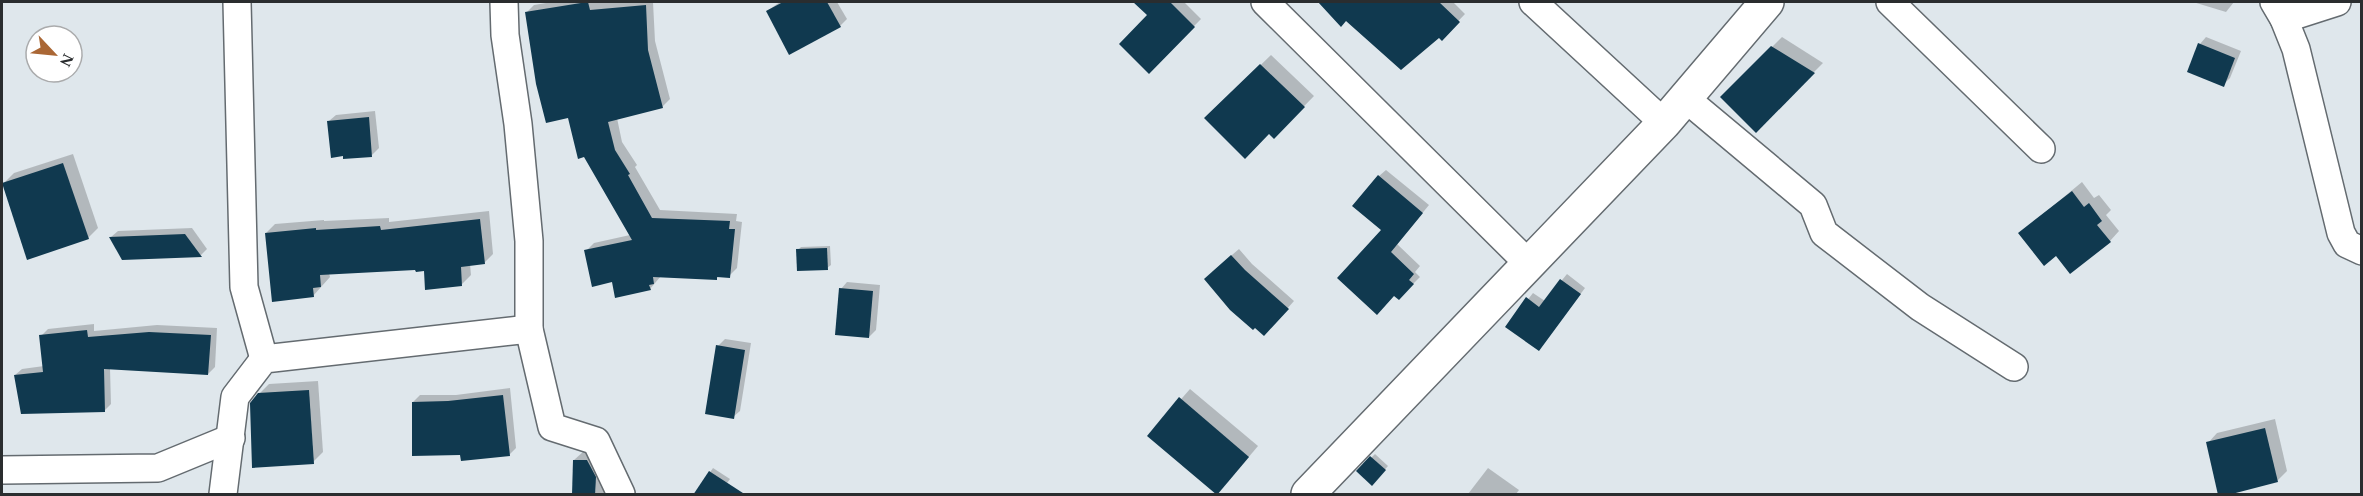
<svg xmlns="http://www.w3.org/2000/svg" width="2363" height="496" viewBox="0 0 2363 496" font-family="'Times New Roman',serif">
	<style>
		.shadow { fill: #0003 }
		.building { fill: #10394f }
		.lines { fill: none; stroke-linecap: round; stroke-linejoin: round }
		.minor-casing { stroke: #646b70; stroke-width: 30 }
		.tertiary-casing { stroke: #646b70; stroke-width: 36 }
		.minor { stroke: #fff; stroke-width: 27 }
		.tertiary { stroke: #fff; stroke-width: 33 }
	</style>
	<rect width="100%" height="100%" fill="#dfe7ec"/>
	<!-- shadow -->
	<g class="shadow">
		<path d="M552,2h101l2,39 15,58 -8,8 -45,11 5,24 15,23 -2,2 25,43 77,4 -1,7 6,1 -5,46 -8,8h-10l-2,2 -56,-2 -11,13 -37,-8 -27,-30 8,-8 36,-8 -61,-119 -43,-103 8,-8z"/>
		<path d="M780,2h57l10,17 -7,7 -73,-15z"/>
		<path d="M1136,2h48l17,17 -52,53v-57z"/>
		<path d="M1320,2h133l12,12 -23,24 -96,-19 -5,6z"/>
		<path d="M2193,2h41l-8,10z"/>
		<path d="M1782,37l41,26 -67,67 -34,-33z"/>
		<path d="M2206,37l35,14 -11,27 -7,7 -23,-41z"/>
		<path d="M1271,55l43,41 -40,41 -5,-5 -63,-14z"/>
		<path d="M375,111l4,37 -7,7 -43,-34 7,-6z"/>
		<path d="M73,154l25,74 -10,10 -84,-55 10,-10z"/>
		<path d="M1386,170l43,35 -32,39 23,22 -5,6 5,5 -21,21 -16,-68 -4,-54z"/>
		<path d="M2082,182l12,16 5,-3 12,15 -5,5 13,16 -9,10 -54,13 -36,-21z"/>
		<path d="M489,211l4,43 -9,9 -14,1 1,11 -9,9 -37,-15 -96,4 1,4 -17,19 -47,-63 9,-9 49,-4v1l65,-3v4z"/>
		<path d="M192,228l15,21 -6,6 -78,3 -12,-21 7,-6z"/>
		<path d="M830,246l1,19 -4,3 -29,-18 3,-3z"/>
		<path d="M1239,249l13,15 42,37 -23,26 -59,-55z"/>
		<path d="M1567,274l18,14 -41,55 -37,-17 26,-33 12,8z"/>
		<path d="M847,282l33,3 -4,45 -7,7 -28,-48z"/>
		<path d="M94,324v7l63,-6 60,3 -2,39 -7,7 -98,-6 1,36 -7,7 -89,-36 7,-6 22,-3 -3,-30 7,-7z"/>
		<path d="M725,339l26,4 -11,68 -7,6 -15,-71z"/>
		<path d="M318,381l5,71 -10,10 -54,-68 10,-10z"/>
		<path d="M510,388l6,60 -7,7 -96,-53 7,-7h36z"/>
		<path d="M1190,389l68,57 -32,38 -77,-48z"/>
		<path d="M2275,419l12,52 -10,10 -69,-38 9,-10z"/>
		<path d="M584,451h12l8,17v26h-30v-34z"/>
		<path d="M1375,454l13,12 -16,18 -14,-13z"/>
		<path d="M713,468l17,11 -11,15h-24z"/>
		<path d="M1488,468l31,22 -3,4h-48z"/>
	</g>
	<!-- building -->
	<g class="building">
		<path d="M587,2h1l2,8 56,-5 2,45 15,58 -55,14 7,28 15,24 -2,1 24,43 78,3 -1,8h6l-5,49 -13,-1v3l-64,-3 1,7 -5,1 2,5 -36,8 -3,-16 -20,5 -8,-37 48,-10 -48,-83 -6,2 -10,-41 -22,5 -10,-39 -11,-72z"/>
		<path d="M783,2h44l14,25 -52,28 -23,-44z"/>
		<path d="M1133,2h37l25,25 -46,47 -30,-30 28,-29z"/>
		<path d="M1318,2h121l21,20 -18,19 -3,-3 -38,32 -55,-49 -5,6z"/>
		<path d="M2198,43l37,15 -11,29 -37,-15z"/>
		<path d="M1771,46l44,27 -59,60 -36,-36z"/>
		<path d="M1260,64l45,43 -31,32 -5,-5 -24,25 -41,-41z"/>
		<path d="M369,117l3,40 -29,2v-3l-12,2 -4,-37z"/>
		<path d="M63,163l26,76 -62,21 -25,-77z"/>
		<path d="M1378,175l45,38 -32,39 23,22 -5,6 5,4 -15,16 -5,-4 -17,19 -40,-37 44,-48 -29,-24z"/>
		<path d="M2072,191l12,16 5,-4 13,18 -5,4 14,17 -41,32 -14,-18 -12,10 -26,-33z"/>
		<path d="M480,219l5,45 -24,3 1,19 -37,4 -1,-19 -8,1 -1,-2 -95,5 1,12 -8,1 1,9 -42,5 -7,-69 51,-5v2l64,-4 1,4z"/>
		<path d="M185,234l17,23 -80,3 -13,-23z"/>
		<path d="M827,248l1,22 -31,1 -1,-22z"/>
		<path d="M1231,255l14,15 44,39 -25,27 -9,-8 -2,2 -23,-20 -26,-31z"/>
		<path d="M1560,279l21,15 -42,57 -34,-24 21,-30 13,10z"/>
		<path d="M839,288l34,3 -4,47 -34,-3z"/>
		<path d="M87,330l1,7 61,-5 62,3 -3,40 -104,-6 1,43 -84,2 -7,-39 29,-3 -4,-37z"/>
		<path d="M716,345l29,5 -11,69 -29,-5z"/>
		<path d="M309,390l5,74 -62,4 -2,-65 8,-10z"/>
		<path d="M503,395l7,61 -49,5 -1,-6 -48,1v-54l36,-1z"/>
		<path d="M1179,397l70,60 -32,38 -70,-59z"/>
		<path d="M2265,428l13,54 -50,13h-10l-12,-53z"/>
		<path d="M1370,456l16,14 -14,16 -16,-15z"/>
		<path d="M573,460h14l9,17 -1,18h-23z"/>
		<path d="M709,471l37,24h-53z"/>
	</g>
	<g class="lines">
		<defs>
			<g id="minor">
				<path d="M237,2l7,285 20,72"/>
				<path d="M504,2l1,33 13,89 11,117v88l23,98 44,14 25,53"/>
				<path d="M1265,2l264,262"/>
				<path d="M1533,2l131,121"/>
				<path d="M1890,2l151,147"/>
				<path d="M2274,2l10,17 12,30 45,184 6,11 15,7"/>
				<path d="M2284,19l53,-17"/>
				<path d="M1685,98l128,107 11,28 96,74 94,60"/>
				<path d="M2,470l156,-2 73,-30"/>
				<path d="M223,494l12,-97 29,-38 265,-30"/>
			</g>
			<path id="tertiary" d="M1308,494l356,-371 103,-121"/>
		</defs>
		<!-- minor casing -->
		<use href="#minor" class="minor-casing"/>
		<!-- tertiary casing -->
		<use href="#tertiary" class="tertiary-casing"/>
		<!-- minor -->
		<use href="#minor" class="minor"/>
		<!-- tertiary -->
		<use href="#tertiary" class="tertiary"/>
	</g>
	<!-- border -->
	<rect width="2363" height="496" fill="none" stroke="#2a2d2f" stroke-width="6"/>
	<!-- north arrow -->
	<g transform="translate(54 54) rotate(116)"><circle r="28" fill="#ffffff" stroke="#aaabac" stroke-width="1.5"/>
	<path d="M0-4.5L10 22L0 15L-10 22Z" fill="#aa6735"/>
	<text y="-9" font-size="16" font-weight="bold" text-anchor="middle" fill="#2a2d2f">N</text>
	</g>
</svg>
